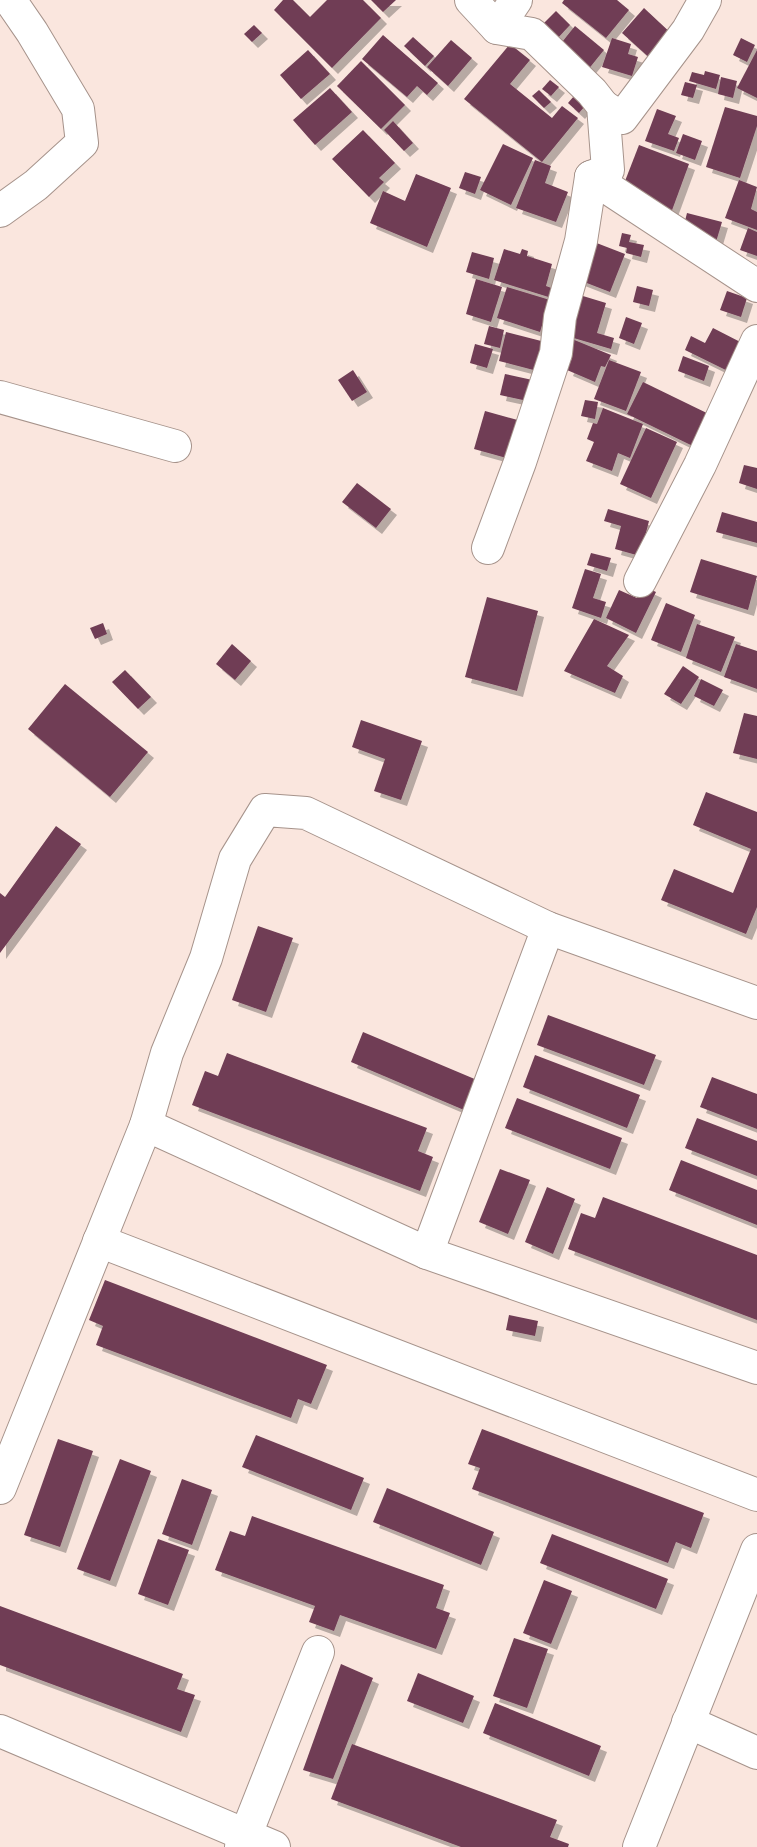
<svg xmlns="http://www.w3.org/2000/svg" width="757" height="1847" viewBox="0 0 757 1847" font-family="'Fira Sans Condensed',sans-serif">
	<style>
		.building { fill: #6f3d54; filter: url(#shadow) }
		.lines { fill: none; stroke-linecap: round; stroke-linejoin: round }
		.minor-casing { stroke: #a6938b; stroke-width: 34 }
		.minor { stroke: #fff; stroke-width: 32 }
	</style>
	<defs>
		<filter id="shadow"><feDropShadow dx="6" dy="6" stdDeviation="0" flood-color="#0004"/></filter>
	</defs>
	<rect width="100%" height="100%" fill="#fae6de"/>
	<!-- building -->
	<g class="building">
		<path d="M283,0h10l17,17 17,-17h36l18,18 -49,50 -58,-58z"/>
		<path d="M371,0h25l-13,12z"/>
		<path d="M564,0h53l12,10 -23,28 -44,-35z"/>
		<path d="M644,8l31,29 -22,24 -31,-28z"/>
		<path d="M556,11l14,14 -14,15 -15,-14z"/>
		<path d="M254,25l8,8 -10,9 -8,-8z"/>
		<path d="M575,26l29,24 -17,21 -29,-24z"/>
		<path d="M383,35l55,48 -11,12 -10,-9 -10,11 -45,-38z"/>
		<path d="M413,37l21,19 -9,10 -21,-20z"/>
		<path d="M612,38l19,6 -3,10 10,3 -6,19 -30,-9z"/>
		<path d="M741,38l14,7 -8,17 -14,-7z"/>
		<path d="M451,40l21,18 -24,28 -21,-19z"/>
		<path d="M510,44l20,16 -20,24 42,34 10,-12 16,12 -36,44 -78,-63z"/>
		<path d="M308,50l22,24 -29,25 -21,-24z"/>
		<path d="M757,50v48l-20,-10z"/>
		<path d="M361,61l44,44 -24,24 -44,-43z"/>
		<path d="M705,71l15,4 -4,14 -27,-8 3,-9 12,3z"/>
		<path d="M721,77l16,4 -4,17 -15,-4z"/>
		<path d="M550,80l9,7 -8,9 -9,-7z"/>
		<path d="M685,82l12,3 -4,13 -12,-3z"/>
		<path d="M330,88l22,24 -37,33 -22,-25z"/>
		<path d="M539,90l12,12 -7,6 -12,-12z"/>
		<path d="M574,96l11,10 -6,7 -11,-10z"/>
		<path d="M725,107l32,9v10l-17,52 -34,-11z"/>
		<path d="M657,109l19,7 -8,18 11,4 -5,13 -29,-10z"/>
		<path d="M393,121l20,22 -9,8 -20,-21z"/>
		<path d="M363,130l32,33 -16,15 5,4 -15,15 -37,-38z"/>
		<path d="M683,134l19,7 -7,19 -19,-7z"/>
		<path d="M503,144l30,14 -22,47 -31,-15z"/>
		<path d="M639,145l50,19 -18,49 -51,-19z"/>
		<path d="M535,160l16,6 -6,17 23,9 -12,30 -40,-14z"/>
		<path d="M465,172l16,5 -6,17 -16,-6z"/>
		<path d="M416,174l35,14 -24,59 -57,-24 13,-32 22,10z"/>
		<path d="M739,180l18,7 -6,22 6,3v18l-32,-12z"/>
		<path d="M687,213l35,9 -6,20 -34,-9z"/>
		<path d="M748,228l9,4v24l-17,-6z"/>
		<path d="M622,233l9,2 -2,7 15,3 -3,12 -15,-4 1,-5 -8,-2z"/>
		<path d="M594,242l31,12 -15,38 -31,-12z"/>
		<path d="M504,249l16,5 2,-5 6,2 -1,5 25,8 -6,22 11,4 -2,9 -61,-19z"/>
		<path d="M472,252l22,6 -5,21 -23,-7z"/>
		<path d="M476,279l26,8 -11,35 -25,-8z"/>
		<path d="M637,286l16,4 -4,16 -16,-4z"/>
		<path d="M507,287l43,13 -10,32 -43,-14z"/>
		<path d="M727,291l20,7 -6,19 -21,-7z"/>
		<path d="M573,293l33,10 -9,30 17,5 -3,11 -51,-15z"/>
		<path d="M626,317l16,6 -8,21 -15,-6z"/>
		<path d="M489,326l15,4 -4,18 -16,-4z"/>
		<path d="M713,328l39,20 -14,28 -53,-26 6,-14 14,7z"/>
		<path d="M506,332l47,12 -8,29 -46,-12z"/>
		<path d="M572,339l39,16 -6,12 -4,-1 -6,16 -28,-12 5,-12 -7,-3z"/>
		<path d="M475,344l18,5 -6,19 -17,-5z"/>
		<path d="M683,356l26,10 -5,15 -26,-10z"/>
		<path d="M609,360l32,12 -15,39 -32,-12z"/>
		<path d="M353,370l14,22 -15,9 -14,-21z"/>
		<path d="M505,374l32,7 -5,21 -32,-7z"/>
		<path d="M643,382l74,36 -16,32 -74,-36z"/>
		<path d="M585,400l13,2 -3,17 -14,-3z"/>
		<path d="M603,408l40,16 -13,34 -12,-5 -6,18 -26,-10 8,-19 -7,-3 6,-16 4,1z"/>
		<path d="M485,411l40,11 -11,38 -40,-11z"/>
		<path d="M646,428l31,14 -26,56 -31,-14z"/>
		<path d="M744,465l13,3v21l-18,-6z"/>
		<path d="M357,483l34,26 -15,19 -34,-26z"/>
		<path d="M608,509l41,12 -9,35 -25,-7 6,-23 -17,-5z"/>
		<path d="M722,512l35,10v21l-41,-11z"/>
		<path d="M591,553l20,5 -4,13 -20,-6z"/>
		<path d="M701,559l56,17 -9,34 -58,-18z"/>
		<path d="M585,569l16,5 -8,24 13,4 -5,16 -29,-10z"/>
		<path d="M643,586l13,6 -20,41 -30,-15 13,-28 18,8z"/>
		<path d="M487,597l51,14 -21,80 -52,-14z"/>
		<path d="M666,603l29,12 -14,37 -30,-12z"/>
		<path d="M594,619l35,16 -22,31 16,10 -8,17 -51,-22z"/>
		<path d="M103,623l4,11 -12,5 -5,-11z"/>
		<path d="M697,624l38,13 -14,35 -35,-14z"/>
		<path d="M232,644l19,17 -16,19 -19,-16z"/>
		<path d="M736,644l21,7v38l-33,-12z"/>
		<path d="M683,666l16,11 -18,27 -17,-10z"/>
		<path d="M125,670l26,27 -13,12 -26,-27z"/>
		<path d="M701,679l22,11 -9,16 -20,-10z"/>
		<path d="M65,684l83,68 -38,45 -82,-68z"/>
		<path d="M744,713l13,3v43l-24,-6z"/>
		<path d="M361,720l61,21 -21,59 -27,-9 11,-32 -33,-12z"/>
		<path d="M706,792l51,20v95l-11,27 -85,-34 13,-31 59,24 18,-44 -58,-24z"/>
		<path d="M56,826l25,18 -81,109v-60l5,4z"/>
		<path d="M258,926l35,12 -27,74 -34,-12z"/>
		<path d="M548,1015l108,40 -12,30 -107,-40z"/>
		<path d="M363,1032l114,48 -13,30 -113,-48z"/>
		<path d="M227,1053l200,75 -9,23 15,6 -13,34 -228,-86 13,-34 13,5z"/>
		<path d="M535,1055l105,40 -13,33 -104,-41z"/>
		<path d="M712,1077l45,17v35l-57,-22z"/>
		<path d="M517,1098l105,40 -12,31 -105,-41z"/>
		<path d="M697,1118l60,23v35l-72,-28z"/>
		<path d="M681,1160l76,30v35l-88,-35z"/>
		<path d="M500,1169l30,11 -22,54 -29,-12z"/>
		<path d="M547,1187l28,12 -22,55 -28,-12z"/>
		<path d="M603,1197l154,58v65l-189,-71 13,-36 14,5z"/>
		<path d="M105,1280l222,85 -16,39 -13,-5 -7,19 -195,-73 7,-19 -14,-6z"/>
		<path d="M509,1315l29,6 -3,15 -29,-6z"/>
		<path d="M482,1429l222,84 -13,35 -15,-6 -8,21 -196,-74 8,-21 -12,-4z"/>
		<path d="M256,1435l108,43 -13,32 -109,-43z"/>
		<path d="M58,1439l35,12 -33,96 -36,-12z"/>
		<path d="M120,1459l31,12 -41,110 -33,-12z"/>
		<path d="M182,1479l30,11 -20,55 -30,-11z"/>
		<path d="M387,1488l107,44 -13,33 -108,-43z"/>
		<path d="M252,1516l192,69 -8,23 14,5 -14,36 -96,-34 -6,16 -25,-9 6,-16 -100,-36 15,-39 15,5z"/>
		<path d="M552,1534l116,45 -12,30 -116,-46z"/>
		<path d="M158,1539l31,11 -21,55 -30,-11z"/>
		<path d="M544,1580l28,11 -21,53 -28,-11z"/>
		<path d="M0,1606l183,68 -6,15 18,6 -14,37 -181,-67z"/>
		<path d="M514,1638l34,11 -21,59 -34,-12z"/>
		<path d="M341,1664l32,14 -40,101 -30,-9z"/>
		<path d="M418,1673l56,23 -11,27 -56,-22z"/>
		<path d="M495,1703l106,43 -12,30 -106,-43z"/>
		<path d="M352,1744l205,76 -7,17 19,7 -1,3h-107l-130,-48z"/>
	</g>
	<g class="lines">
		<defs>
			<g id="minor">
				<path d="M471,0l26,28 35,6 60,58 11,14 5,64 -17,7"/>
				<path d="M497,28l19,-28"/>
				<path d="M603,106l19,12 66,-88 17,-30"/>
				<path d="M591,177l166,109"/>
				<path d="M0,211l36,-26 46,-42 -4,-34 -46,-77 -22,-32"/>
				<path d="M0,397l175,49"/>
				<path d="M488,548l32,-86 36,-109 4,-36 21,-76 10,-64"/>
				<path d="M640,581l60,-116 57,-124"/>
				<path d="M146,1125l281,128 330,115"/>
				<path d="M99,1241l658,254"/>
				<path d="M427,1253l121,-325"/>
				<path d="M0,1488l146,-363 21,-72 39,-95 29,-99 30,-49 41,3 242,115 209,75"/>
				<path d="M688,1722l69,31"/>
				<path d="M0,1731l274,116"/>
				<path d="M241,1847l77,-195"/>
				<path d="M639,1847l118,-297"/>
			</g>
		</defs>
		<!-- minor casing -->
		<use href="#minor" class="minor-casing"/>
		<!-- minor -->
		<use href="#minor" class="minor"/>
	</g>
</svg>
